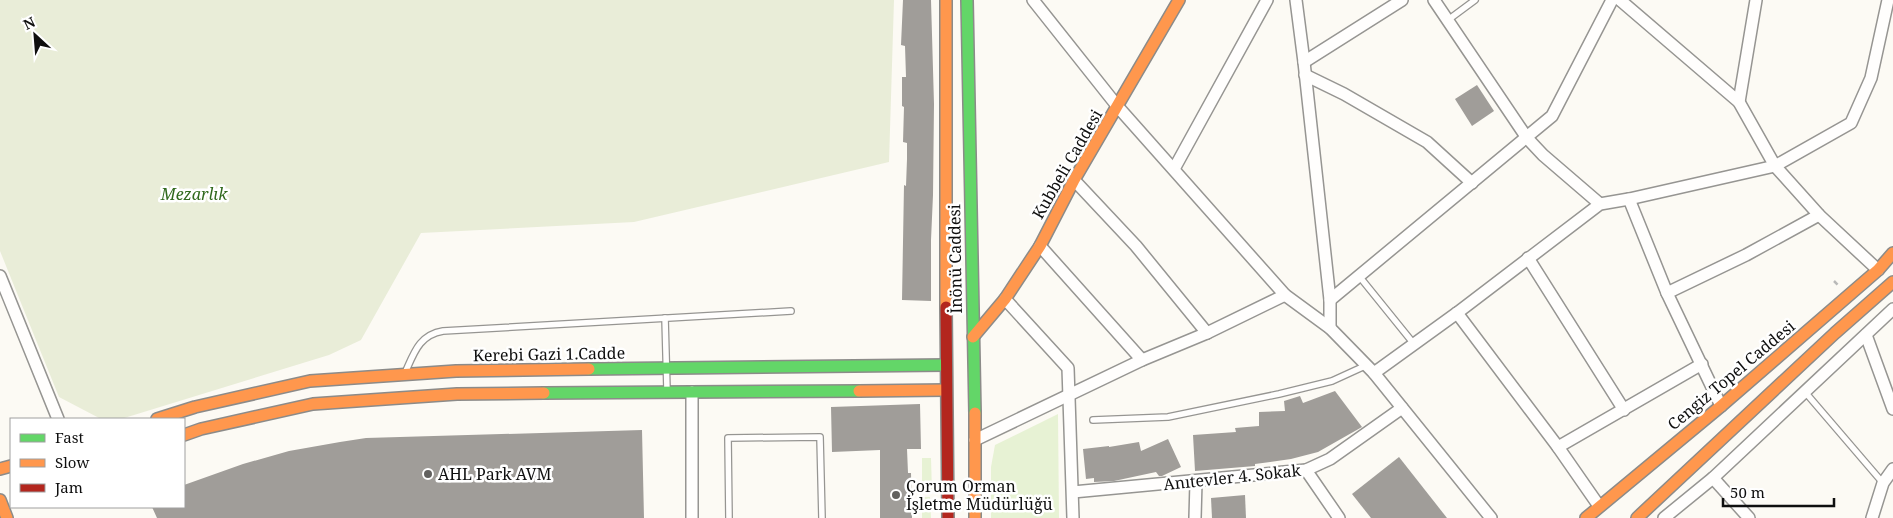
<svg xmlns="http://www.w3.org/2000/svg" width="1893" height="518" viewBox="0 0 1893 518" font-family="'Noto Serif',serif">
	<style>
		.green { fill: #e7f2d4 }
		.cemetery { fill: #e9edd8 }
		.building { fill: #a09d99 }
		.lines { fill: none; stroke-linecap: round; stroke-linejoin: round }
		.lane-casing { stroke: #969592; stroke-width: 8 }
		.street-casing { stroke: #969592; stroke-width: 14 }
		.fast-casing { stroke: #8c8b89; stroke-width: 14 }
		.slow-casing { stroke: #8c8b89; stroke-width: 14 }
		.jam-casing { stroke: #8c8b89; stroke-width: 14 }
		.path { stroke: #b9b9b8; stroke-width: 2.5; stroke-dasharray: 5 2.5; stroke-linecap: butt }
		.lane { stroke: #fffefd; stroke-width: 5.5 }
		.street { stroke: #fffefd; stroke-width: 11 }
		.fast { stroke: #63d668; stroke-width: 11 }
		.slow { stroke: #ff974d; stroke-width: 11 }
		.jam { stroke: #b3261e; stroke-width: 11 }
		.poi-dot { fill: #62615f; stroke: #fff; stroke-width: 2 }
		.labels { text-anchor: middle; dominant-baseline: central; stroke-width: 5; stroke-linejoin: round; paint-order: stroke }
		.street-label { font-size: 16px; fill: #0f0f0f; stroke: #fff }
		.park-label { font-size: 16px; font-style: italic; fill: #30691d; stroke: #fff }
		.poi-label { font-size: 16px; fill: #0f0f0f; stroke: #fff; text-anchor: start }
	</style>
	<rect width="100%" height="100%" fill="#fcfaf4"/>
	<!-- green -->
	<g class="green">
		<path d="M1058,414l1,104h-68v-51l4,-22z"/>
		<path d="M922,458h9l1,34h-10z"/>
		<path d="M922,497h8l1,21h-9z"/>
	</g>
	<!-- cemetery -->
	<path class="cemetery" d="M0,0h894l-5,162 -255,60 -213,11 -60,107 -32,15 -208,64h-20l-42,-22 -59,-146z"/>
	<!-- building -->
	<g class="building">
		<path d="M903,0h28l3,104 -1,91 -2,45v61l-29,-1 2,-115 2,1 1,-27v-16l-4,-1 1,-35 -2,-1v-29h4l-1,-31 -4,-1z"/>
		<path d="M1477,85l17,26 -22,15 -17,-27z"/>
		<path d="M1335,391l27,36 -44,25 -27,7 -36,5v2l-60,5 -2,-36 43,-3 -1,-4 24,-2v-14l26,-1 -1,-10 16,-5 3,7z"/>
		<path d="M920,404l1,45h-14l1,24h3l1,45h-32v-68l-48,2 -1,-45z"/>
		<path d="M642,430l2,88h-487l-5,-11h32v-22l59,-21 46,-13 51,-9 26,-4z"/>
		<path d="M1168,439l13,28 -19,9h-3l-3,-4 -42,9 -20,1v-4l-8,1 -3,-30 26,-3v1l30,-5 2,9z"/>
		<path d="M1399,457l48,61h-76l-19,-24z"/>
		<path d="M1245,495l1,23h-34l-1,-20z"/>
	</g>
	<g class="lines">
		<defs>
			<g id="lane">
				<path d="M1448,20l27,-20"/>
				<path d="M1359,276l55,68"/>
				<path d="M665,318l2,72"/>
				<path d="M405,373c9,-20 14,-38 38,-42l348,-20"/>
				<path d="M1805,392l78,91"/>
				<path d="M1093,420l75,-3 111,-23 53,-13 35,-16"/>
				<path d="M729,518l-1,-80 92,-1 2,81"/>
			</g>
			<g id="street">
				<path d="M1033,0l85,107 167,188 45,33 44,45 117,145"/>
				<path d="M1296,0l8,62 26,238v28"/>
				<path d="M1434,0l93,138 16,17 57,49"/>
				<path d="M1620,0l119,102 36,64 44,49 59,55"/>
				<path d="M1304,62l98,-62"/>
				<path d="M1305,75l39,19 83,48 45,41"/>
				<path d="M1739,102l17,-102"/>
				<path d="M1174,169l93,-169"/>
				<path d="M1074,180l62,66 71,87"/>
				<path d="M1629,199l38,94 54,113"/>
				<path d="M1040,246l102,114"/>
				<path d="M1528,258l96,152"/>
				<path d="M0,276l58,143"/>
				<path d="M1667,293l79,-38 73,-40"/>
				<path d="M1005,299l63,69 5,150"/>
				<path d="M1330,300l222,-184 60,-116"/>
				<path d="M1457,313l101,134 41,59"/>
				<path d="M1866,335l27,74"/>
				<path d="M1374,373l83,-60 143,-109 29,-5 146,-33 76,-43 20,-45 17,-78"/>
				<path d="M692,392v126"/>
				<path d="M975,440l167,-80 65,-27 78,-38"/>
				<path d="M1558,447l144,-83"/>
				<path d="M1306,470l33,48"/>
				<path d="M1713,478l36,40"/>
				<path d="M1073,492l233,-22 24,-11 72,-51"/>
				<path d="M1195,518l1,-36"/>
				<path d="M1664,518l49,-40 180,-169"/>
				<path d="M1872,518l11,-35 10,-14"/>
			</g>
			<g id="fast">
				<path d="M967,0l8,413"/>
				<path d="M589,369l357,-4"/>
				<path d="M544,393l315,-2"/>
			</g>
			<g id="slow">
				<path d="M946,0v307"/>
				<path d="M973,337l32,-38 35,-53 34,-66 105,-180"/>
				<path d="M859,391l87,-1"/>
				<path d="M975,413v105"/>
				<path d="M157,419l38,-12 115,-26 146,-10 133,-2"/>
				<path d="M184,435l17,-6 112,-25 144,-10 87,-1"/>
				<path d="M0,469l11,-3"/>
				<path d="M0,500l7,18"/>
				<path d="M1586,518l135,-112 157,-136 15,-17"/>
				<path d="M1637,518l198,-185 58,-51"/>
			</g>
			<path id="jam" d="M946,307l2,211"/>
		</defs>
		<!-- lane casing -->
		<use href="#lane" class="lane-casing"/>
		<!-- street casing -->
		<use href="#street" class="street-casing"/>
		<!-- fast casing -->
		<use href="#fast" class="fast-casing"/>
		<!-- slow casing -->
		<use href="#slow" class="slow-casing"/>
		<!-- jam casing -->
		<use href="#jam" class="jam-casing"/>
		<!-- path -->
		<path class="path" d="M1834,281l5,5"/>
		<!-- lane -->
		<use href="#lane" class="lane"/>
		<!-- street -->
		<use href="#street" class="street"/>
		<!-- fast -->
		<use href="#fast" class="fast"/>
		<!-- slow -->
		<use href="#slow" class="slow"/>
		<!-- jam -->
		<use href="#jam" class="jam"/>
	</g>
	<!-- markers -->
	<g class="poi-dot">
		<circle cx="428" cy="474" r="5"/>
		<circle cx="896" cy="495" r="5"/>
	</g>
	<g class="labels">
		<!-- street labels -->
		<g class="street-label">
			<text transform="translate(1067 164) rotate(-60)">Kubbeli Caddesi</text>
			<text transform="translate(955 259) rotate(-91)">İnönü Caddesi</text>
			<text transform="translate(549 354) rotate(-1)">Kerebi Gazi 1.Cadde</text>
			<text transform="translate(1731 375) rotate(-40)">Cengiz Topel Caddesi</text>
			<text transform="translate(1232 477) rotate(-6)">Anıtevler 4. Sokak</text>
		</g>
		<!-- park labels -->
		<g class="park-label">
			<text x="194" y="194">Mezarlık</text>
		</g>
		<!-- poi labels -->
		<g class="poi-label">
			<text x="438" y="474">AHL Park AVM</text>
			<text x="906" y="486">Çorum Orman<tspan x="906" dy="18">İşletme Müdürlüğü</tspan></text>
		</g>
	</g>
	<!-- legend -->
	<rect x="10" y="418" width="175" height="90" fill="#ffffff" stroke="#9f9f9f"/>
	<rect x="20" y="434" width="25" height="8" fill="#63d668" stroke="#9f9f9f"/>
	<text x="55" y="443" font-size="15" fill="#0f0f0f">Fast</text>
	<rect x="20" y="459" width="25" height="8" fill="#ff974d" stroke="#9f9f9f"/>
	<text x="55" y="468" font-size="15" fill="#0f0f0f">Slow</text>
	<rect x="20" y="484" width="25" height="8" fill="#b3261e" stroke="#9f9f9f"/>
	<text x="55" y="493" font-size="15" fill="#0f0f0f">Jam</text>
	<!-- north arrow -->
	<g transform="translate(35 35) rotate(334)" stroke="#ffffff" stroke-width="4" paint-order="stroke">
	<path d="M0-4L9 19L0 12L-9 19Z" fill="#0f0f0f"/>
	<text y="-8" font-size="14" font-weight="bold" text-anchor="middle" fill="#0f0f0f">N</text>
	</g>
	<!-- scale -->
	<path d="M1723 498v8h111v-8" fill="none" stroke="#0f0f0f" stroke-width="2.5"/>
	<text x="1730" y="498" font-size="15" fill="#0f0f0f" stroke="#ffffff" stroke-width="4" paint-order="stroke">50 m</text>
</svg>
